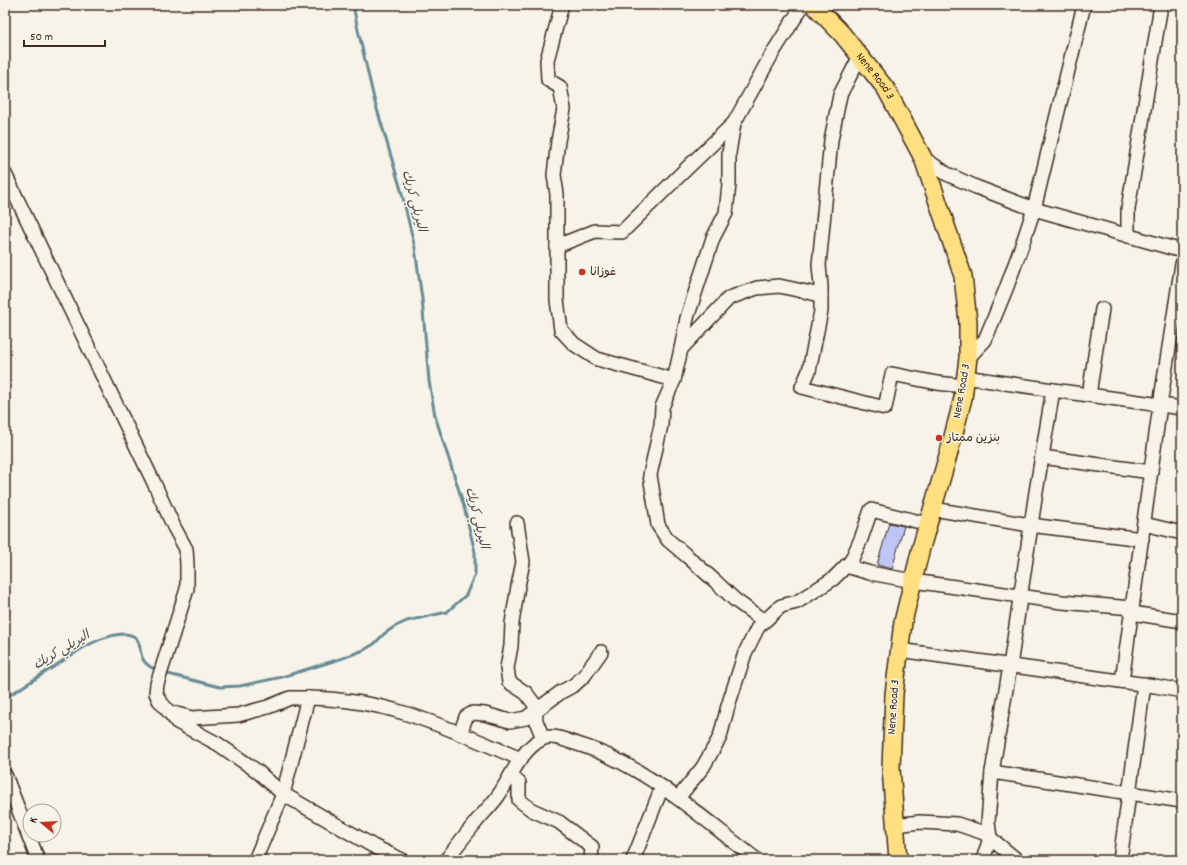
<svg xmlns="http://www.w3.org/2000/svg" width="1187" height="865" viewBox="0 0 1187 865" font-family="Dekko,'Playpen Sans Arabic',sans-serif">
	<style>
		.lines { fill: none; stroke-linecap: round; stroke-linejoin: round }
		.stream { stroke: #678b95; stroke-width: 3 }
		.building { fill: #bdc6f7; stroke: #3b2a1e }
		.minor-casing { stroke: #3b2a1e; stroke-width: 16 }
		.major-casing { stroke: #3b2a1e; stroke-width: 20 }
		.minor { stroke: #f7f3e8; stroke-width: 13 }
		.major { stroke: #ffdf80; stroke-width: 17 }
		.poi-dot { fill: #c8321e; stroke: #f7f3e8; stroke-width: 1.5 }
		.labels { text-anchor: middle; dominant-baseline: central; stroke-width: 3; stroke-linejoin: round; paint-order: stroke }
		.street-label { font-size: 12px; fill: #3b2a1e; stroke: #f7f3e8 }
		.poi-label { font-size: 12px; fill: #3b2a1e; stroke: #f7f3e8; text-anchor: start }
		.water-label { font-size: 13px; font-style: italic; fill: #4d5250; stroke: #f7f3e8 }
	</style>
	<rect width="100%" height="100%" fill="#f7f3e8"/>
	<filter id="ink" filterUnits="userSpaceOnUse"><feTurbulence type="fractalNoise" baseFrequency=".025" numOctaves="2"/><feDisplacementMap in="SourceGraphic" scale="8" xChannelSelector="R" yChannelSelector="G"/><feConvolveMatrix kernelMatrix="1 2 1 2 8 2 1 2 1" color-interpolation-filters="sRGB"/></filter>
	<g filter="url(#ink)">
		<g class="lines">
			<!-- stream -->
			<g class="stream">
				<path d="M164,673l56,14 20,-1 42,-9 58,-18 24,-9 10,-6 10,-10 10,-7 13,-6 40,-9 19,-17 9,-21v-22l-12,-49 -28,-87 -6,-35 -7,-82 -7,-51 -14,-58 -27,-91 -16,-69 -5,-25"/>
				<path d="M5,698c19,-12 38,-24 56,-36 10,-6 19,-13 29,-18 10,-5 33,-14 43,-8 13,6 -1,25 24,34"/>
			</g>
		</g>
		<!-- building -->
		<path class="building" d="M889,523l15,3 -12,43 -15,-4z"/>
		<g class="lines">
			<defs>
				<g id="minor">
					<path d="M562,5l-15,55 1,20 12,7 4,22 -6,32 -4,34 3,19v106l4,30 13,14 23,15 77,21 -12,27 -1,18 -11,50 8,50 10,15 20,17 27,24 20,19 29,21"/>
					<path d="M860,56l-20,39 -9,45 -12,125 2,21v25l-12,60 -7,16 83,21 7,-34 45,9 27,3"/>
					<path d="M923,158l24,16 29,13 58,22 148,42"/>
					<path d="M5,174l149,309 20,44 12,22 1,15v25l-30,95 -1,9 3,7 10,12 23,6 46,-3 30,-8 22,-9h18"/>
					<path d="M1128,236v-27l33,-204"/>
					<path d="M557,246l38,-15 27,1 61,-60 51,-49"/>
					<path d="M681,349l6,-31 26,-80 13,-25 3,-29v-31l5,-30 38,-69 31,-49"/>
					<path d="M968,358l17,-18 21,-51 16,-44 12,-36 50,-204"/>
					<path d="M965,377l88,13 129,18"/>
					<path d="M674,380l7,-31 48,-51 28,-10 22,-2 42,9"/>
					<path d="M1089,395l13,-86"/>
					<path d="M1042,457l109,15"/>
					<path d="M933,509l97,16 112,14"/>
					<path d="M517,523l6,39 -5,24 -6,37 -1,23 -4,22 2,14 17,11 9,12 1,16 7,17"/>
					<path d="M1144,524l38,9"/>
					<path d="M846,566l24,7 43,8 149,21 70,6"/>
					<path d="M1132,613l50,8"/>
					<path d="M899,650l256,36 27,5"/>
					<path d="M1122,681l38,-276 22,-141"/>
					<path d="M170,713l7,9 41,22 39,27 26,23 90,52 29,14"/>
					<path d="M460,734l6,-17 7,-4 12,1 25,7 16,-3 35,-26 13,-7 10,-9 17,-24"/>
					<path d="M992,772l190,29"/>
					<path d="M5,775l33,85"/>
					<path d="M511,776l8,7v17l13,10 27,12 33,25 -1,12 1,1"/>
					<path d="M678,798l25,-31 17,-30 8,-31 17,-53 13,-26 23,-21 16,-4 36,-23 18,-18 10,-22 10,-29 57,14"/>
					<path d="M895,825l25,-3 37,2 27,9 33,27"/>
					<path d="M255,860l28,-66 25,-96c32,1 65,5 96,15 40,12 79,30 117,46"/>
					<path d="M446,860c10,-13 20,-26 30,-38 7,-9 16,-17 22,-26 13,-18 22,-46 44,-57 8,-5 21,0 29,3 72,20 128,74 186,118"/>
					<path d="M633,860l29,-73"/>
					<path d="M983,860l7,-22 -2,-16 4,-50 18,-106 26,-174 17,-102"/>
					<path d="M1120,860l24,-176"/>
				</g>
				<g id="major">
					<path id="s1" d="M814,5l28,29 44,55 37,69 40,118 5,46v36l-5,40 -14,54 -28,96 -18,74 -9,72 -3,74 7,92"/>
				</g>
			</defs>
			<!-- minor casing -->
			<use href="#minor" class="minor-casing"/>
			<!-- major casing -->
			<use href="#major" class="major-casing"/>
			<!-- minor -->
			<use href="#minor" class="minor"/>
			<!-- major -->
			<use href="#major" class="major"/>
		</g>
	</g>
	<!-- markers -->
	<g class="poi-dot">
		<circle cx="582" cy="272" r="4"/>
		<circle cx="939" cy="438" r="4"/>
	</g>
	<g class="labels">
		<!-- street labels -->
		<g class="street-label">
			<text stroke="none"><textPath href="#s1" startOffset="94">Nene Road 3</textPath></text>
			<text transform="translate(962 391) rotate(-80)">Nene Road 3</text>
			<text transform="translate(894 707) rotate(-86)">Nene Road 3</text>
		</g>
		<!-- poi labels -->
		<g class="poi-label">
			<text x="590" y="272">غوزانا</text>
			<text x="947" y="438">بنزين ممتاز</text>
		</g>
		<!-- water labels -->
		<g class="water-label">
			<text transform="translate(413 201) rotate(75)">اليريلي كريك</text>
			<text transform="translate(476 518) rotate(76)">اليريلي كريك</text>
			<text transform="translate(62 651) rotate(-31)">اليريلي كريك</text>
		</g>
	</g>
	<!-- margin -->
	<rect width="1187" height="865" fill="none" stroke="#f7f3e8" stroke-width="20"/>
	<rect x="10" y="10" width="1167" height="845" fill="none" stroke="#3b2a1e" stroke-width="1.5" filter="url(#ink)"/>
	<!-- north arrow -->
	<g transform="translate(42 823) rotate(288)"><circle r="19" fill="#f7f3e8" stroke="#aca397"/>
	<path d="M0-3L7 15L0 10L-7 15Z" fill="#c8321e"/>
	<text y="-6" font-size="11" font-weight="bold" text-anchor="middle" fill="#3b2a1e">K</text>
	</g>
	<!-- scale -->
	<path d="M24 40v6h81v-6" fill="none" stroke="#3b2a1e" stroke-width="2"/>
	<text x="30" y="40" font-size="12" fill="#3b2a1e" stroke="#f7f3e8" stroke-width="3" paint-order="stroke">50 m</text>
</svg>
